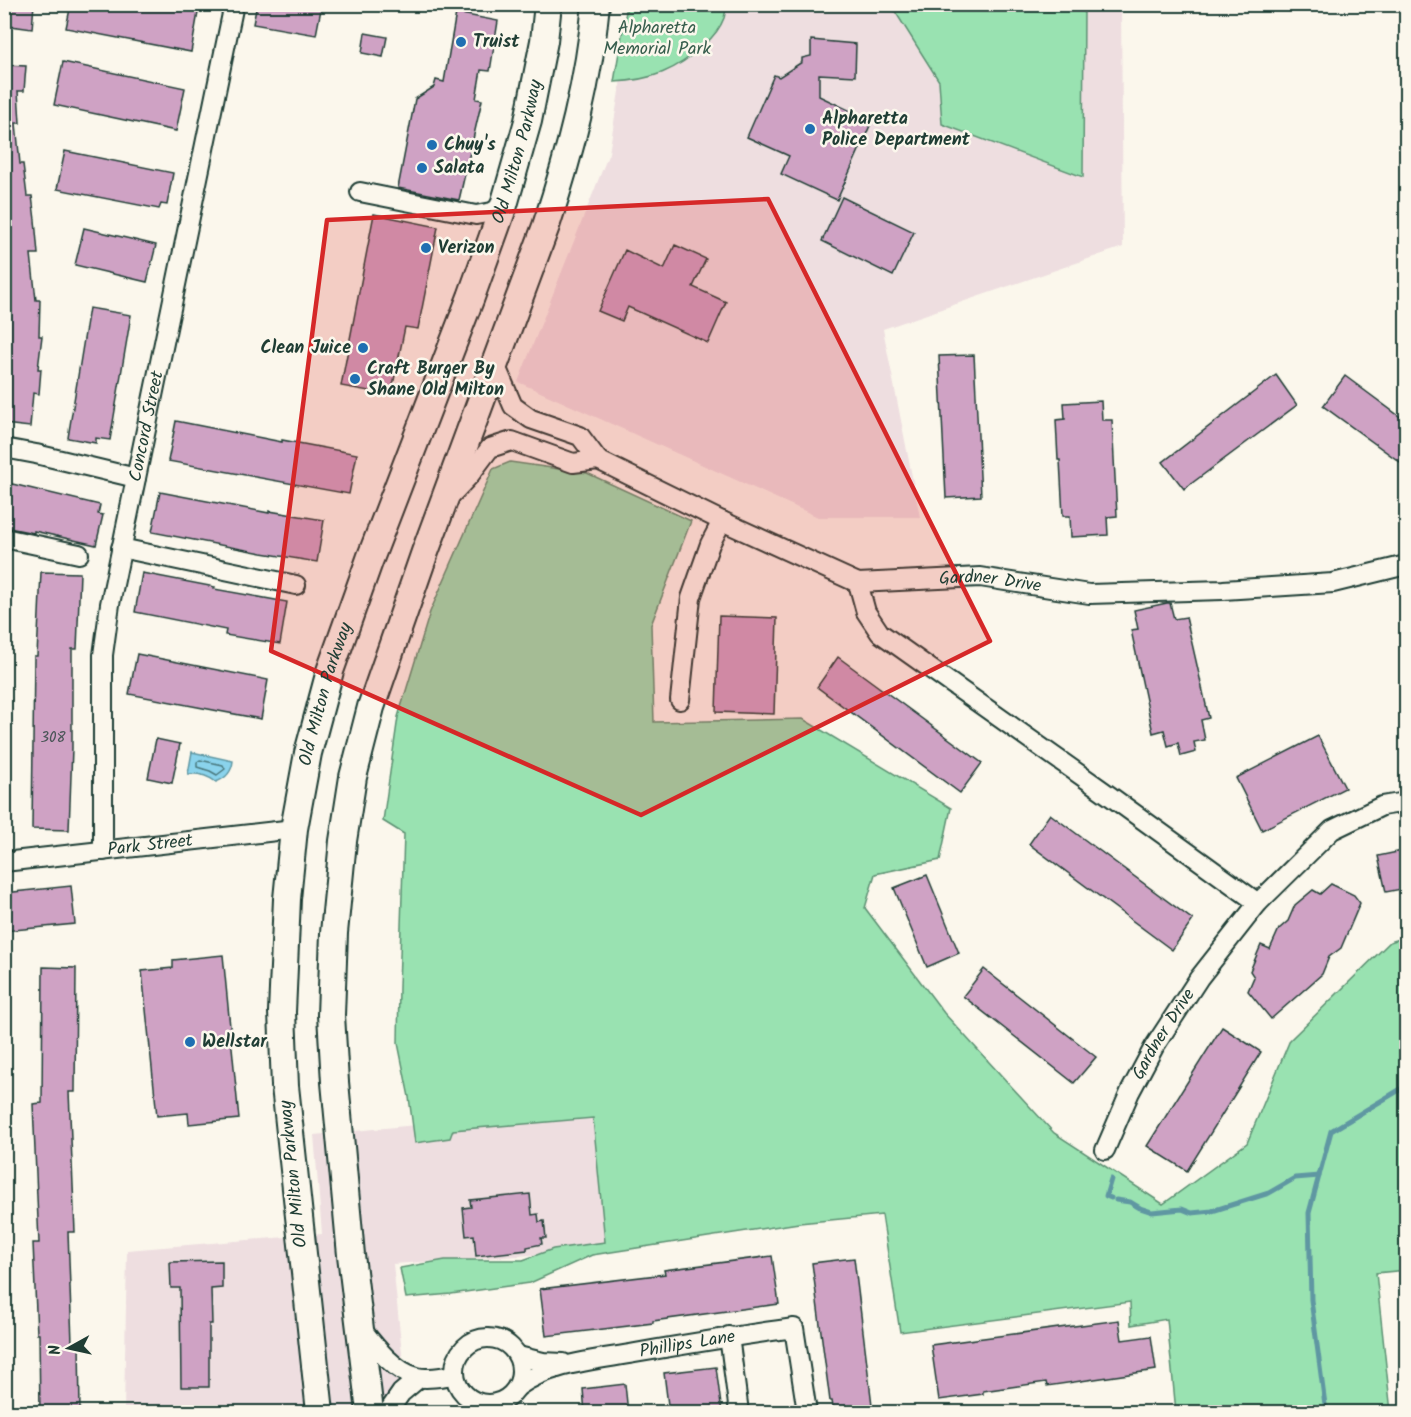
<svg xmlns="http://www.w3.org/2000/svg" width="1411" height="1417" viewBox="0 0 1411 1417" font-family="Kalam,sans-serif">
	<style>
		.built { fill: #eedee0 }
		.green { fill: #99e2b1; stroke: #5c9072; stroke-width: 1.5 }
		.water { fill: #8ad3ec; stroke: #5f97a2; stroke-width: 1.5 }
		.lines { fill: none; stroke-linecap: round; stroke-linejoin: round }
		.shore { stroke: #4a797e; stroke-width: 1.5 }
		.stream { stroke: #5f97a2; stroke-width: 5 }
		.building { fill: #cfa2c4; stroke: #1f3d34; stroke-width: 1.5 }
		.minor-casing { stroke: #1f3d34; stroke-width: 22 }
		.highway-casing { stroke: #1f3d34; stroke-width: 30 }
		.minor { stroke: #fbf7ec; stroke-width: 18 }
		.highway { stroke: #fbf7ec; stroke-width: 26 }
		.marked { fill: #d62828; fill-opacity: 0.2; stroke: #d62828; stroke-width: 4.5; stroke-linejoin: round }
		.poi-dot { fill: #1f6fb2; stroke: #fbf7ec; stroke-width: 2 }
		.labels { text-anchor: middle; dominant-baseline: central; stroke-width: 5; stroke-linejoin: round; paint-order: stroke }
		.number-label { font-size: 15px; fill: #4b5658 }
		.park-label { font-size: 18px; fill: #375e4d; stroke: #fbf7ec }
		.poi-label { font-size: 18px; font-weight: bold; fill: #1f3d34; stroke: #fbf7ec; text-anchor: start }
		.street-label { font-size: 18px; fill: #1f3d34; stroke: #fbf7ec }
	</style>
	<rect width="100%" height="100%" fill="#fbf7ec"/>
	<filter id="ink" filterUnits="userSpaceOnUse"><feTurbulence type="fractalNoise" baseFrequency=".0167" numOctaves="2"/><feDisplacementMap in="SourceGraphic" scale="12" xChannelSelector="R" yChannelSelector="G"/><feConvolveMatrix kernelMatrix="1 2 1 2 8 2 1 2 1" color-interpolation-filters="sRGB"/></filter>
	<g filter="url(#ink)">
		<!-- built -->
		<g class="built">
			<path d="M633,5h488l2,242 -240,82 37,188h-102l-300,-135 91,-229z"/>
			<path d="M599,1107l10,143 -216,14 15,148h-284l3,-162 195,-16 -8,-99z"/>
		</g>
		<!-- green -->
		<g class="green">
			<path d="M627,5v-1l100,1c-1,4 -2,9 -3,13 -4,11 -12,20 -20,27 -28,26 -52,35 -90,37z"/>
			<path d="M891,5h193l-1,172 -141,-53 -3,-43z"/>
			<path d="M510,462l77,11 104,48 -40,104 3,97 149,-3 148,89 -11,52 -65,14 -10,34 79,105 110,120 109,71 84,-61 43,-103 100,-98 16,-5v333l-30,3 15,139h-215l-9,-93 -36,6 -1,-23 -230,30 -18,-117 -83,8 -207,32 -62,28 -79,11 -45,4 -6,-30 45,-8h78l30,-11 52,-7 -12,-124 -140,12 -3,8 -35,5 -6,-46 -11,-54 1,-56 5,-153 -21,-13 15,-104 32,-105 63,-143z"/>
		</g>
		<!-- water -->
		<path class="water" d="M192,752l41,9c-1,10 -6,17 -17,21 -8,-6 -17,-9 -28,-8z"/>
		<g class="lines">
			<!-- shore -->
			<path class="shore" d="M200,760l23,5 2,4 -8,6 -7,-4 -13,-4v-5z"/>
			<!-- stream -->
			<g class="stream">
				<path d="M1111,1198l-5,-2 5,-17"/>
				<path d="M1116,1200l14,2 10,6 12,4 30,-3 10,4 20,-2 57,-18 26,-15 24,-2"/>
				<path d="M1326,1412l-15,-112 -2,-87 22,-82 75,-45"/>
			</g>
		</g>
		<!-- building -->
		<g class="building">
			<path d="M4,4h30l-2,25 -28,-4z"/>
			<path d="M71,4h117l11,3 -8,45 -125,-24z"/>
			<path d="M257,4h65l-6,31 -63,-11z"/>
			<path d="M456,13l42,8 -8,50 -9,-1 -5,29 6,1 -23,100 -61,-12 17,-89 19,-12 2,-7 8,2z"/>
			<path d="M365,33l22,4 -4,20 -21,-4z"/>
			<path d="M811,40l45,4 -1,32 -36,-2v22l53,25 -35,79 -56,-26 8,-18 -42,-19 27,-62 5,2 23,-15v-4l9,-2z"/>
			<path d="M63,62l122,26 -9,43 -122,-26z"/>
			<path d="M4,65l22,1 -2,25h-6l2,32h-4l4,41h3l4,32h5l3,24 3,34h-7l5,46h4l-1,36h3l-4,33h3l-2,25 -6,-1 -3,34 -26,-3z"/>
			<path d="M65,151l108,22 -6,32 -6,-1 -2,5 -102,-20z"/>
			<path d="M842,197l72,35 -21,44 -71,-35z"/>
			<path d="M374,214l64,13 -20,102 -13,-2 -14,68 -50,-9z"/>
			<path d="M84,228l72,17 -9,37 -72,-17z"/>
			<path d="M675,245l31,14 -13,28 33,15 -18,41 -80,-36 -6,14 -24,-10 27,-61 39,19z"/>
			<path d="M89,308l42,7 -21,125 -14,-2v5l-28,-5z"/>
			<path d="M974,355l7,141 -35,2 -7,-142z"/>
			<path d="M1276,375l21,30 -113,84 -21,-27z"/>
			<path d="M1345,376l62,46v45l-84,-61z"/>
			<path d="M1101,401l1,19h10l5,96 -10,1 1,18 -37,2 -1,-21h-7l-3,-56h-2l-2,-40 9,-1 -1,-16z"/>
			<path d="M176,421l106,21v-2l75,14 -8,40 -181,-33z"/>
			<path d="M4,482l96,23 -2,9 5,1 -7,30 -62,-14v2l-30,-6z"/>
			<path d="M160,492l109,21v-2l55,9 -7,42 -55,-9 -110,-21z"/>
			<path d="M41,572l39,1 -3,76h-5v99l-3,82 -37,-1 2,-173h3z"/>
			<path d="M142,573l73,14 -1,2 73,13 -7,42 -55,-9 1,-5 -91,-18z"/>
			<path d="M1167,603h3l4,16 12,-2 23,101 -8,2 4,20 -11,2 2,10 -15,4 -3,-13 -10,3 -4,-16 -11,3 -22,-103 7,-1 -4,-19z"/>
			<path d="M719,616l58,2 -3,96 -58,-2z"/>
			<path d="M137,654l131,26 -7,39 -132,-25z"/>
			<path d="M838,657l144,106 -22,30 -143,-106z"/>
			<path d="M1318,736l27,52 -83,42 -26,-52z"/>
			<path d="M156,739l24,5 -8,39 -24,-5z"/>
			<path d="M1050,814l143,106 -21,30 -143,-106z"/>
			<path d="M1407,850v38l-21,4 -8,-36z"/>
			<path d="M927,875l32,78 -32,14 -33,-79z"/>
			<path d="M1331,884l23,11 6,8 -19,45 -12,9 -7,17 -51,45 -23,-28 6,-14 -4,-6 11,-26 9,4 9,-20 9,-8 7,-16 18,-15 7,4z"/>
			<path d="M71,886l4,38 -71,7v-38z"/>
			<path d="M223,955l16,164 -50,5 -1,-11 -31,3 -15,-145 31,-3v-8z"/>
			<path d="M43,967l33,1 -1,124h-6l6,140h-7l4,111h7l1,70h-40l-1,-79h-2l-4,-91h6l-6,-139 9,-1z"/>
			<path d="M984,969l112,88 -22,26 -111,-87z"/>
			<path d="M1222,1027l39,25 -74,119 -40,-25z"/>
			<path d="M530,1194l2,21 6,-1 1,8 5,-1 2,17h-5l1,6 -15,3v3l-51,6 -2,-21 -8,1 -3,-28 8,-1 -1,-7z"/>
			<path d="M772,1256l7,48 -126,17v2l-107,13 -6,-47 125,-15 -1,-4z"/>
			<path d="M854,1258l19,155h-39l-2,-12h-2l-18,-138z"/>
			<path d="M222,1261v27l-11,1 1,35h-3v63h-28l-1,-99h-9l-1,-26z"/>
			<path d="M1119,1320l3,20 29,-4 5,34 -109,16 -1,-4 -63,9v3l-44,6 -8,-55z"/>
			<path d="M716,1367l6,46h-53l-5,-40z"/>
			<path d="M625,1384l3,29h-43l-2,-24z"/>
		</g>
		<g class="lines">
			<defs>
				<g id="minor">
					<path d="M360,192l116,23 16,-3 12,-7"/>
					<path id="s1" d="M495,364l18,42 18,13 49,17 18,24 124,61 136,62 122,-6 109,17 134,-4 110,-7 73,-18"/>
					<path d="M4,448l32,6 100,24"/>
					<path d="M450,496l19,-20 21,-28 22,-7 61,22 25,-3"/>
					<path d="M4,538l75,16"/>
					<path d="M121,548l175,37"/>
					<path d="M858,583l8,29 14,21 230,163 148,107"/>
					<path d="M680,700l11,-102 19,-54 12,-23"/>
					<path id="s2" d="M103,851v-196l7,-51 124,-600"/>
					<path id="s3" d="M4,862l290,-33"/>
					<path id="s4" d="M1105,1150l25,-58 24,-45 45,-69 59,-75 74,-73 50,-24 24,-4"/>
					<path d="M360,1327c14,18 34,45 57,50 11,3 26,-1 38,-2"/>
					<path d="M729,1336l10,76"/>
					<circle cx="488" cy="1371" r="33"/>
					<path d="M518,1356l25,6 20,1"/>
					<path id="s5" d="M517,1387c33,-24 79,-27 118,-34 53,-9 106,-18 159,-25l13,84"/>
					<path d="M388,1412l13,-19 18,-15"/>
				</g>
				<g id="highway">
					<path id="s6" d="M320,1412l-35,-326 -3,-74 5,-113 7,-70 14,-76 22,-82 40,-112 101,-262 33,-92 24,-84 16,-80 4,-37"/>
					<path d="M370,1412l-19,-157 -16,-173 -4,-67 3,-82 9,-92 10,-64 18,-70 54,-155 121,-326c24,-73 43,-145 50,-222"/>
				</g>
			</defs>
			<!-- minor casing -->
			<use href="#minor" class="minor-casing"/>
			<!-- highway casing -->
			<use href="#highway" class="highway-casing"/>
			<!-- minor -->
			<use href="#minor" class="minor"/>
			<!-- highway -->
			<use href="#highway" class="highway"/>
		</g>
	</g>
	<!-- marked area -->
	<path class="marked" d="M768,199l222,442 -349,174 -370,-164 56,-431z"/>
	<!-- markers -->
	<g class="poi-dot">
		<circle cx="461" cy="42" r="6"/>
		<circle cx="810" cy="129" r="6"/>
		<circle cx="432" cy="145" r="6"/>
		<circle cx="422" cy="168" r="6"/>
		<circle cx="426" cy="248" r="6"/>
		<circle cx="363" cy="348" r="6"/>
		<circle cx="355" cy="379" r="6"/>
		<circle cx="190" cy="1042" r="6"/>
	</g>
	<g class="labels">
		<!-- number labels -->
		<g class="number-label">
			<text x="53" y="738">308</text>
		</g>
		<!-- park labels -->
		<g class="park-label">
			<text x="657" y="28">Alpharetta<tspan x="657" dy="21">Memorial Park</tspan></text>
		</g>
		<!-- poi labels -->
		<g class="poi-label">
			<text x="473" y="42">Truist</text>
			<text x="822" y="119">Alpharetta<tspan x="822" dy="21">Police Department</tspan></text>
			<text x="444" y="145">Chuy's</text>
			<text x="434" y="168">Salata</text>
			<text x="438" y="248">Verizon</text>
			<text x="351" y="348" text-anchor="end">Clean Juice</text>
			<text x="367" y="369">Craft Burger By<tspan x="367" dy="21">Shane Old Milton</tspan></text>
			<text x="202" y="1042">Wellstar</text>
		</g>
		<!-- street labels -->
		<g class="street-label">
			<text stroke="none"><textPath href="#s6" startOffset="1300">Old Milton Parkway</textPath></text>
			<text stroke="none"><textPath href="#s2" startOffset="429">Concord Street</textPath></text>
			<text stroke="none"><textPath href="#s1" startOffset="570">Gardner Drive</textPath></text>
			<text stroke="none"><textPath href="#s6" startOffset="724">Old Milton Parkway</textPath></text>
			<text stroke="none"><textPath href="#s3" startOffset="147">Park Street</textPath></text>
			<text stroke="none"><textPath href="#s4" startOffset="130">Gardner Drive</textPath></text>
			<text transform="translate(294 1174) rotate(-96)">Old Milton Parkway</text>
			<text stroke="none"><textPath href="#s5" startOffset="177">Phillips Lane</textPath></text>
		</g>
	</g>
	<!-- margin -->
	<rect width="1411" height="1417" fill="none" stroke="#fbf7ec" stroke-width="24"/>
	<rect x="12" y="12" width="1387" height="1393" fill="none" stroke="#1f3d34" stroke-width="2" filter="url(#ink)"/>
	<!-- north arrow -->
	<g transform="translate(69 1348) rotate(262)" stroke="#fbf7ec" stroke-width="4.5" paint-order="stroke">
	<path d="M0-4.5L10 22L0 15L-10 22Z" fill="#1f3d34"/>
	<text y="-9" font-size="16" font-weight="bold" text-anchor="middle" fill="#1f3d34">N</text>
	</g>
</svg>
